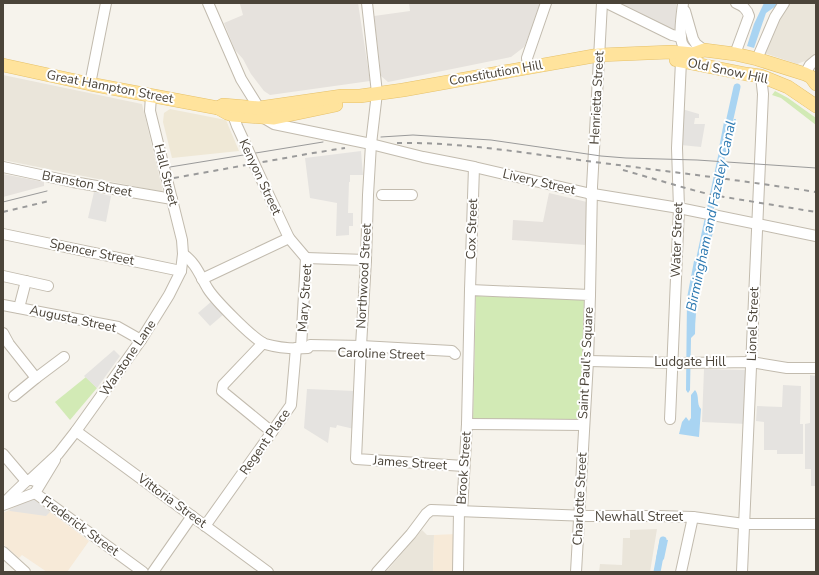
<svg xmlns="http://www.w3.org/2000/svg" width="819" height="575" viewBox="0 0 819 575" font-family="'Nunito Sans',sans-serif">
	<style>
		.residential { fill: #eae5da }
		.commercial { fill: #f7ead8 }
		.industrial { fill: #e6e2dd }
		.education { fill: #efe8d6 }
		.green { fill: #d2eab5 }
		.parking { fill: #e5e3e0 }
		.water { fill: #a9d4f2 }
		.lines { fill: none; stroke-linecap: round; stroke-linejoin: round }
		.canal { stroke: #a9d4f2; stroke-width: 7 }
		.minor-casing { stroke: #c2bbae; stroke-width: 12 }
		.major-casing { stroke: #e6c16a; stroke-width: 14 }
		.minor { stroke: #fff; stroke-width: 10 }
		.major { stroke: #ffe39c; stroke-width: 13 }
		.tram { stroke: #9a9a9a; stroke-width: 1 }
		.rail { stroke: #9a9a9a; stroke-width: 2; stroke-dasharray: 5 5; stroke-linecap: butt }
		.minor-bridge-casing { stroke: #c2bbae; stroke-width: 12; stroke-linecap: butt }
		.minor-bridge { stroke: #fff; stroke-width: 10 }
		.labels { text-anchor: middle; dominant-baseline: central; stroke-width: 4; stroke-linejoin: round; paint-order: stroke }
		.street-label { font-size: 13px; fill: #4b4439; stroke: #fff }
		.water-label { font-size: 14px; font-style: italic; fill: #2e7ab2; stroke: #fff }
	</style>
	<rect width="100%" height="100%" fill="#f6f3ec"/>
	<!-- residential -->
	<g class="residential">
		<path d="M788,3h28v54l-19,7 -33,-11 6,-18z"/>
		<path d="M3,75l139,29 21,88 -160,-32z"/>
		<path d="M657,529l-7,43h-51l1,-8 22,1 1,-27h7v-8z"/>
		<path d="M422,530l5,5h7l-1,37h-47z"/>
	</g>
	<!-- commercial -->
	<g class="commercial">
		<path d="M31,499l8,5 50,37 -22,31h-20l-25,-17 -3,3 -16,-14v-31z"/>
		<path d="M456,534l-2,38h-21l1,-37z"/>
	</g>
	<!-- industrial -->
	<g class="industrial">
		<path d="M247,3h111l12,78 -100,14 -6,-4 -13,-17 -8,-15 -8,-9 -11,-27 19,-8 -3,-11z"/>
		<path d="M409,3h133l-18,44 -13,10 -123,25 -7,-6 -7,-60 36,-5z"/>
		<path d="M616,3h60v30z"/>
		<path d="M3,174l41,8v4l-41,11z"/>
		<path d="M549,193l38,9 -1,43 -74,-5 1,-20 30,2z"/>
	</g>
	<!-- education -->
	<path class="education" d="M170,109l56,11 13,31 -67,7 -9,-36 1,-9z"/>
	<!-- green -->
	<g class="green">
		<path d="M775,91l13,7 28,20v7l-35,-27 -9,-3z"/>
		<path d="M476,296l108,3 -4,121 -107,-1z"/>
		<path d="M86,377l11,11 -27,32 -15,-18z"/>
	</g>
	<!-- parking -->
	<g class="parking">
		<path d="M682,109l17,5v4h-4l-1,6h11l-4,23 -20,-2z"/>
		<path d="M361,151l2,24h-13v7h-1l-1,31h5v13h-4v9l-13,1 1,-33 -27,-5 -5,-40z"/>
		<path d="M94,192l17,4 -5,26 -18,-4z"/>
		<path d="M212,301l12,13 -14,12 -12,-13z"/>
		<path d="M114,350l6,6 -23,32 -13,-12z"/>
		<path d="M704,369l41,1 2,54 -45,-2z"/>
		<path d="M810,375l6,1v110h-5v-17h-6v-45l5,-1z"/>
		<path d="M783,385l18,1 -1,38h3v30h-26v-4h-13v-28l-8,-1 1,-15 25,1z"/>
		<path d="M307,389l48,2 -1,38 -17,-4 -1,3 -6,-1 -2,16 -24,-15z"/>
		<path d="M31,499l4,1 15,12 -4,4 -36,-5 -1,-1z"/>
	</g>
	<!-- water -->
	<g class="water">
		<path d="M764,3h14l-2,3 -10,7 -12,35 -7,-2 7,-22z"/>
		<path d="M731,115l1,6 1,1 1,-3h2l-7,35 -11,-1 6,-31z"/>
		<path d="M711,223l4,1c-9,37 -20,72 -20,110l-4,4 -1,52 -2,3 -2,-3 1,-92 7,-37 7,-7v6l3,-2z"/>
		<path d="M695,390c5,6 1,14 6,19l-2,28 -20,-3 3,-12 4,-5 3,4 2,-3v-23z"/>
		<path d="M660,539l8,1 -4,19 -4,4 -2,4 -2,-8z"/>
	</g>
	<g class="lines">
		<!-- canal -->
		<g class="canal">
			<path d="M729,123l8,-36"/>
			<path d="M699,262l25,-117"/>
			<path d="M657,572l6,-32"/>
		</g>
		<defs>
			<g id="minor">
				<path d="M208,3l33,76 18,29"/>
				<path d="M367,3l10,90 -6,51 -3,51 -2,65 -5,86 -5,113 108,7"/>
				<path d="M607,3l65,32 9,2"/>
				<path d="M683,3c-1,10 -5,34 0,42 2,4 7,7 10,9"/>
				<path d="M685,11l8,28 3,5 8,6"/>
				<path d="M735,54l14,-38c-2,-7 -6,-10 -13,-13"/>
				<path d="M757,59l18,-42 9,-14"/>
				<path d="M528,67l-1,-9 19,-55"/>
				<path d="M805,74l5,-9 6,-5"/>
				<path d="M90,84l16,-81"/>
				<path d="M233,115l4,11 11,24"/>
				<path d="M264,118l10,6 97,20 52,13 51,10 113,26 92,15 137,28"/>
				<path d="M3,167l70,15 99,17"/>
				<path d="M382,195h30"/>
				<path d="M3,234l178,37"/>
				<path d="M289,238l17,20"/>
				<path d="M183,254c13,9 17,22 25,35 7,11 45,50 57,55 14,4 29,5 43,4l2,-3 51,1 91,5 3,3"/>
				<path d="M306,258l60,2"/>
				<path d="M3,276l45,10"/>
				<path d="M202,279l87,-41 -32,-68"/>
				<path d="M470,290l4,-123"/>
				<path d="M590,295l2,-108 10,-184"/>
				<path d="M3,305l115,22 23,13"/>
				<path d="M19,308l7,-27"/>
				<path d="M3,333l6,11 27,34 28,-21"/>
				<path d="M263,343l-40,42 -1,6 50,41"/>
				<path d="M301,348l5,-90"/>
				<path d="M588,361l92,2 71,-1 36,6h29"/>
				<path d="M14,396l22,-18"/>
				<path d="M670,419l9,-211 -2,-60 4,-87"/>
				<path d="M467,424l117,1"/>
				<path d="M76,431l192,141"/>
				<path d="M3,454l23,27"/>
				<path d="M30,480l28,-26 18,-23 65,-91 28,-45 12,-24 2,-17 -1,-14 -32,-129 1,-15"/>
				<path d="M35,493l108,79"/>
				<path d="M7,500c3,-3 19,-19 21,-20 3,-1 4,0 7,1"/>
				<path d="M3,505l32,-12 20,-33"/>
				<path d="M462,511l5,-87 3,-134 120,5 -2,66 -12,211"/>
				<path d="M205,526l86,-121 5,-57"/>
				<path d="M3,552l22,20"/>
				<path d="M153,572l39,-56"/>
				<path d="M377,572l34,-38 15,-20 5,-4 157,6h71l34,1 51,7h72"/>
				<path d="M458,572l1,-61"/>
				<path d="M681,572l12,-55"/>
				<path d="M742,572l21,-478 -2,-18"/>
			</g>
			<g id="major">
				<path d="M676,60l70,14 15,2 27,11 28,19"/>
				<path d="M3,65l87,19 128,24 9,5 6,2 41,3 62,-13"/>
				<path d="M218,108l5,-3 36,3 83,-12h18l43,-6 196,-35 72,-3 22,2 11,-4 31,4 22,5 48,15 6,3 5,7"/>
			</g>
		</defs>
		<!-- minor casing -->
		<use href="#minor" class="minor-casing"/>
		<!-- major casing -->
		<use href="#major" class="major-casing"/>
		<!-- minor -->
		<use href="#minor" class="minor"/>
		<!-- major -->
		<use href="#major" class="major"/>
		<!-- tram -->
		<g class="tram">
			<path d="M381,137l32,-2 78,5 110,16 25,2 71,2 119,8"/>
			<path d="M170,167l153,-25"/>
			<path d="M3,202l44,-11"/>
		</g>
		<!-- rail -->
		<g class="rail">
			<path d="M397,143c64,-1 127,10 190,18 77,10 153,19 229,31"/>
			<path d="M623,170l66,19 23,6 104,17"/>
			<path d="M174,178l139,-25 32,-5"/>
			<path d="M3,212l46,-11"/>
		</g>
		<defs>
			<path id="minor-bridge" d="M248,150l9,20"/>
		</defs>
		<!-- minor-bridge casing -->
		<use href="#minor-bridge" class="minor-bridge-casing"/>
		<!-- minor-bridge -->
		<use href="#minor-bridge" class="minor-bridge"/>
	</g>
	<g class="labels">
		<!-- street labels -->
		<g class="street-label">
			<text transform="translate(728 71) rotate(12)">Old Snow Hill</text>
			<text transform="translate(496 73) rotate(-10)">Constitution Hill</text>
			<text transform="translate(110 87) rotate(11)">Great Hampton Street</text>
			<text transform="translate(597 98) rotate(-87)">Henrietta Street</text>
			<text transform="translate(166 175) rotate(76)">Hall Street</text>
			<text transform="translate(260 177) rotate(65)">Kenyon Street</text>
			<text transform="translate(539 182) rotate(13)">Livery Street</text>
			<text transform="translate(87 184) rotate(11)">Branston Street</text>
			<text transform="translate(472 229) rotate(-88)">Cox Street</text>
			<text transform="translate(677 240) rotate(-88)">Water Street</text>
			<text transform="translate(92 252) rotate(12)">Spencer Street</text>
			<text transform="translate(364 276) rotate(-87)">Northwood Street</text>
			<text transform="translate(305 298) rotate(-86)">Mary Street</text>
			<text transform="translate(73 319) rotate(12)">Augusta Street</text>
			<text transform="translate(753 324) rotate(-88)">Lionel Street</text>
			<text transform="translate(381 354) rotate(2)">Caroline Street</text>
			<text transform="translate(128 358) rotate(-56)">Warstone Lane</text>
			<text x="690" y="362">Ludgate Hill</text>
			<text transform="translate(586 363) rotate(-87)">Saint Paul's Square</text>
			<text transform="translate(265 442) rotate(-55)">Regent Place</text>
			<text transform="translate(410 463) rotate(4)">James Street</text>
			<text transform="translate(464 468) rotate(-86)">Brook Street</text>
			<text transform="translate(580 499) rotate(-87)">Charlotte Street</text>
			<text transform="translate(172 501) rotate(36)">Vittoria Street</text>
			<text x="639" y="517">Newhall Street</text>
			<text transform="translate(80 526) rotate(36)">Frederick Street</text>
		</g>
		<!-- water labels -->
		<g class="water-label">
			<text transform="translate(711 216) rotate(-78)">Birmingham and Fazeley Canal</text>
		</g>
	</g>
	<!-- border -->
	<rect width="819" height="575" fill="none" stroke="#4b4439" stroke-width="8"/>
</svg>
